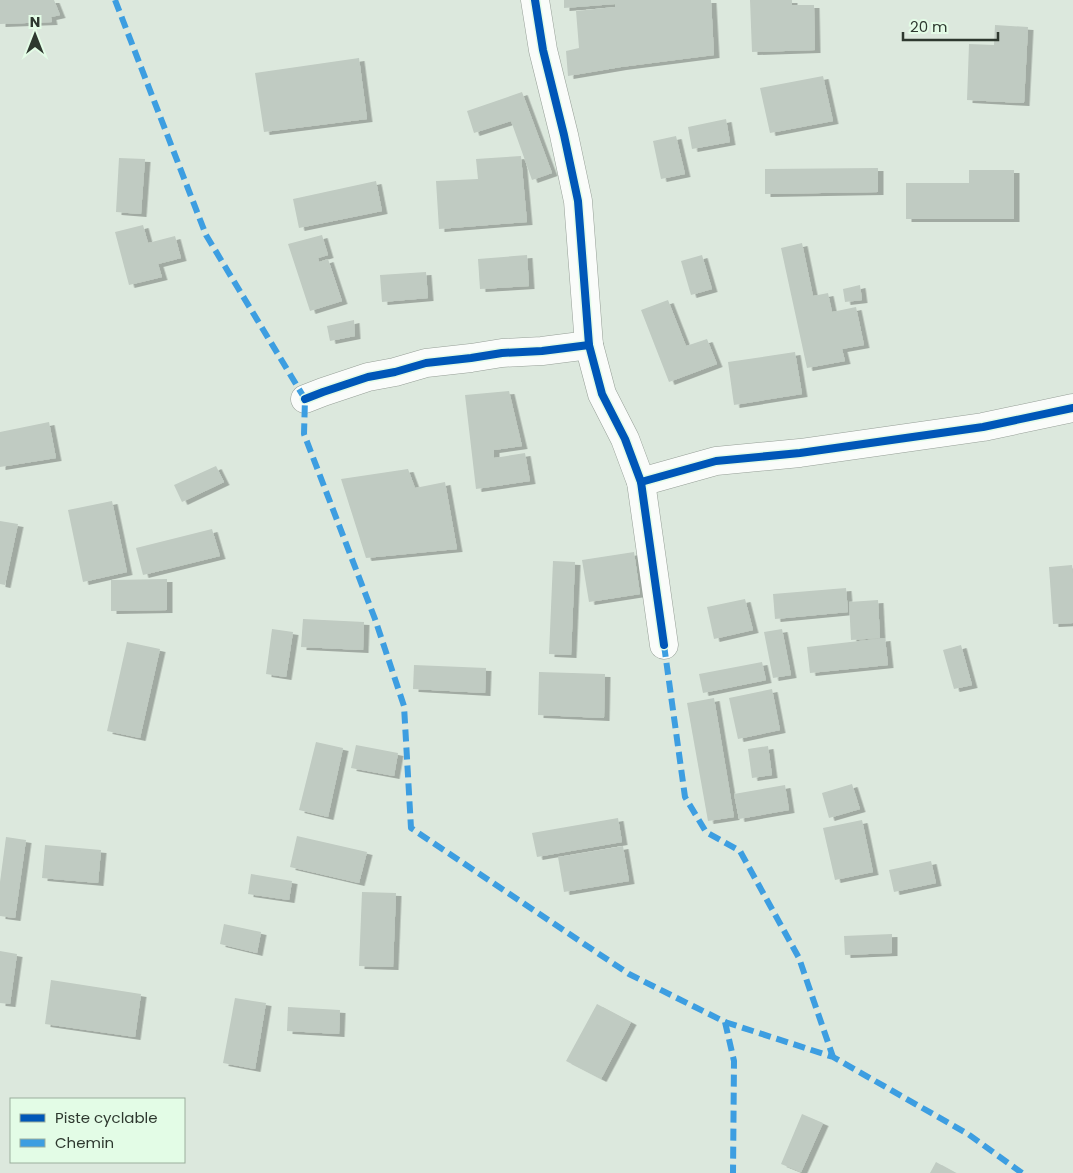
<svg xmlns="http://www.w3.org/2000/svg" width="1073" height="1173" viewBox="0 0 1073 1173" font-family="Poppins,sans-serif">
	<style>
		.building { fill: #c0cbc2; filter: url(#shadow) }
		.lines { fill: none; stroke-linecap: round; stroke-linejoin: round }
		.minor-casing { stroke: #969f97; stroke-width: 29 }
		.minor { stroke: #fafcfa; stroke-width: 28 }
		.quiet { stroke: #3d9ee1; stroke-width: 6; stroke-dasharray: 12 6; stroke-linecap: butt }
		.cycleway-casing { stroke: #e3fce6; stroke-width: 11 }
		.cycleway { stroke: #0057b8; stroke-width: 8 }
	</style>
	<defs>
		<filter id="shadow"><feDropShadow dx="5.5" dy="3" stdDeviation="0" flood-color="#0004"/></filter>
	</defs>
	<rect width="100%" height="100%" fill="#dce8dd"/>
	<!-- building -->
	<g class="building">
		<path d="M0,0h54l6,15 -9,2 1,5 -52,2z"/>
		<path d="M564,0h147l3,55 -93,12 -53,9 -2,-25 13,-3 -3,-37 39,-4v-3l-51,4z"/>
		<path d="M750,0h42v5h22l1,45 -63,2z"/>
		<path d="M995,25l33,2 -4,76 -57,-3 2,-56 25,1z"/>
		<path d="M359,58l8,61 -103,13 -9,-59z"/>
		<path d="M823,76l10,45 -63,12 -10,-45z"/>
		<path d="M522,92l30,81 -20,7 -21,-59 -37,12 -7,-22z"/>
		<path d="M726,119l4,23 -38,7 -4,-22z"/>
		<path d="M676,136l9,38 -24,5 -8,-38z"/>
		<path d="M521,156l6,66 -88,7 -3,-48 42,-2 -2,-20z"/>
		<path d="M119,158l26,1 -4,55 -25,-2z"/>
		<path d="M878,168v24l-113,2v-25z"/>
		<path d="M969,170h45v49h-108v-36h63z"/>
		<path d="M376,181l6,30 -83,17 -6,-29z"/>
		<path d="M143,225l5,18 27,-7 6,22 -23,6 4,13 -33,8 -14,-53z"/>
		<path d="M322,235l6,20 -10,3 1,4 9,-3 14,42 -32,10 -22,-67z"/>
		<path d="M802,243l11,53 15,-3 4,19 24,-5 8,38 -22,4 3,12 -38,7 -26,-120z"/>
		<path d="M527,255l2,31 -49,3 -2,-30z"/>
		<path d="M702,255l10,34 -21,6 -10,-34z"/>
		<path d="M426,272l2,26 -46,4 -2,-27z"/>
		<path d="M860,285l2,15 -17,2 -2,-13z"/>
		<path d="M668,300l18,46 21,-7 10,25 -48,18 -28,-72z"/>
		<path d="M354,320l1,16 -25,5 -3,-15z"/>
		<path d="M795,352l7,42 -68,11 -6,-43z"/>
		<path d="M509,391l13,55 -28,4v8l31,-5 5,28 -54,8 -11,-94z"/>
		<path d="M49,422l7,36 -56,9v-35z"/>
		<path d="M216,466l8,16 -42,20 -8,-17z"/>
		<path d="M408,469l7,19 30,-6 12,67 -91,9 -25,-79z"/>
		<path d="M112,501l15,71 -44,10 -15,-72z"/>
		<path d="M0,521l18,3 -13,61 -5,-1z"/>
		<path d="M212,529l8,27 -77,19 -7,-27z"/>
		<path d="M634,552l6,42 -51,8 -7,-42z"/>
		<path d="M553,561l22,1 -4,93 -22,-1z"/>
		<path d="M1072,565l1,9v49l-20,1 -4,-57z"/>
		<path d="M167,579v31l-56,1v-31z"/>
		<path d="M846,588l2,24 -73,7 -2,-25z"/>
		<path d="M745,599l8,31 -39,9 -7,-32z"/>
		<path d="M878,600l2,38 -29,2 -2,-38z"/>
		<path d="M303,619l61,3 -1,28 -62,-3z"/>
		<path d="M272,629l21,3 -7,45 -20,-3z"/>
		<path d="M782,629l9,46 -18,3 -9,-46z"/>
		<path d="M885,638l3,27 -78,8 -3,-26z"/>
		<path d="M127,642l33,7 -20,89 -33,-7z"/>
		<path d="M961,645l11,40 -18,4 -11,-39z"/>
		<path d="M762,662l4,18 -63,13 -4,-19z"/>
		<path d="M414,665l72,3 -1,25 -72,-4z"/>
		<path d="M539,672l66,2 -1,44 -66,-3z"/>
		<path d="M772,689l8,41 -42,9 -9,-41z"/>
		<path d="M714,698l20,119 -26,4 -21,-118z"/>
		<path d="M316,742l27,6 -15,69 -29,-7z"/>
		<path d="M356,745l42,8 -4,23 -43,-8z"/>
		<path d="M768,746l4,29 -20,3 -4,-29z"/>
		<path d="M852,784l8,25 -31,9 -7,-25z"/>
		<path d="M785,785l4,25 -50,9 -5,-25z"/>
		<path d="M618,818l4,24 -85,15 -5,-24z"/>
		<path d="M862,820l11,52 -38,8 -12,-52z"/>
		<path d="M297,836l70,16 -8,31 -69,-16z"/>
		<path d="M6,837l20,3 -11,78 -15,-2v-34z"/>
		<path d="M45,845l56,5 -3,33 -56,-5z"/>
		<path d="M623,846l6,35 -65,11 -6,-35z"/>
		<path d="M931,861l5,22 -42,9 -5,-22z"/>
		<path d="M251,874l41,7 -3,19 -41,-6z"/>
		<path d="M362,892l34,1 -3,74 -34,-1z"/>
		<path d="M224,924l37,8 -4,21 -37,-9z"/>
		<path d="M892,934v19l-47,2 -1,-19z"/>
		<path d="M0,951l17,3 -7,50 -10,-1z"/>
		<path d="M51,980l90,14 -6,43 -90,-13z"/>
		<path d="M235,998l31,5 -11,66 -32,-6z"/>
		<path d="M597,1004l34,18 -30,57 -35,-18z"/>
		<path d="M288,1007l52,3 -1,24 -52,-3z"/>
		<path d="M802,1114l21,9 -22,49 -20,-8z"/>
		<path d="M936,1162l20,11h-26z"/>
	</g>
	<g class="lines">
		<defs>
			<g id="minor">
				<path d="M535,0l8,50 21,85 14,66 11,144 13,49 23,45 16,43 23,163"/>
				<path d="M305,399l18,-7 45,-15 27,-5 31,-9 45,-5 31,-5 40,-2 47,-6"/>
				<path d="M641,482l75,-21 84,-8 183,-26 90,-19"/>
			</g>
		</defs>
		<!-- minor casing -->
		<use href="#minor" class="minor-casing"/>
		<!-- minor -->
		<use href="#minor" class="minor"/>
		<!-- quiet -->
		<g class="quiet">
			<path d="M115,0l91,235 99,164 -1,35 71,185 29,87 7,122 218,146 96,48 9,39 -1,112"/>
			<path d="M664,645l21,152 21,35 34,19 59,107 34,99"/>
			<path d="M725,1022l108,35 135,77 54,39"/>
		</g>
		<defs>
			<g id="cycleway">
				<path d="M535,0l8,50 21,85 14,66 11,144 13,49 23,45 16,43 23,163"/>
				<path d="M305,399l18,-7 45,-15 27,-5 31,-9 45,-5 31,-5 40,-2 47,-6"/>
				<path d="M641,482l75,-21 84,-8 183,-26 90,-19"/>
			</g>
		</defs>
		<!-- cycleway casing -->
		<use href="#cycleway" class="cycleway-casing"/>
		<!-- cycleway -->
		<use href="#cycleway" class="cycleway"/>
	</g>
	<!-- legend -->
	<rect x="10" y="1098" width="175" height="65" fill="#e3fce6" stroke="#9bae9d"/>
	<rect x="20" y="1114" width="25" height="8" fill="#0057b8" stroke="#9bae9d"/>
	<text x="55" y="1123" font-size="15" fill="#2e382f">Piste cyclable</text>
	<rect x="20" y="1139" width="25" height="8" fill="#3d9ee1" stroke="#9bae9d"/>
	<text x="55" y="1148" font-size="15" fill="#2e382f">Chemin</text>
	<!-- north arrow -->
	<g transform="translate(35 35)" stroke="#e3fce6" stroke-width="4" paint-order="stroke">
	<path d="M0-4L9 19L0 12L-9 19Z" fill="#2e382f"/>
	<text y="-8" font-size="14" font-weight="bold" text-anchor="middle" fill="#2e382f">N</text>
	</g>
	<!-- scale -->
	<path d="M903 32v8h95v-8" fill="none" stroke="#2e382f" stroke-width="2.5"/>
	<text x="910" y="32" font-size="15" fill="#2e382f" stroke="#e3fce6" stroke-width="4" paint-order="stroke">20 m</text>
</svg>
